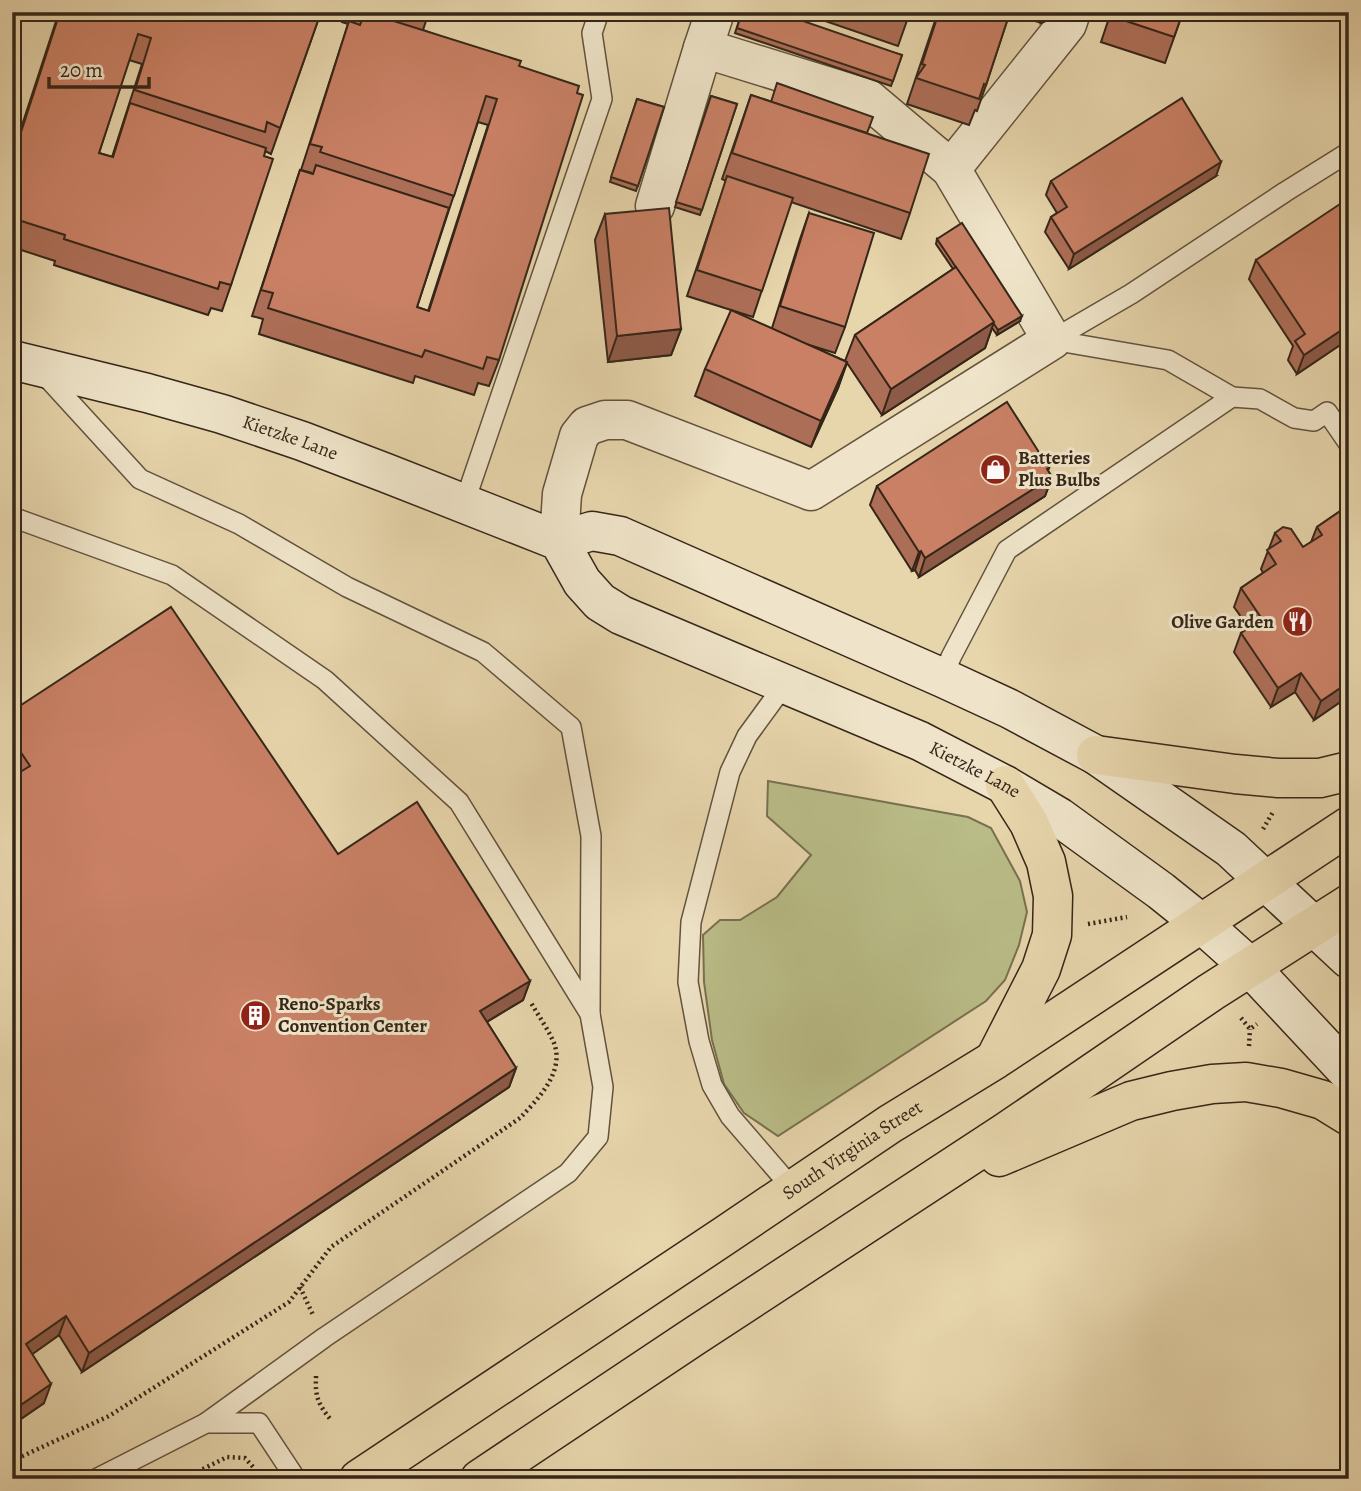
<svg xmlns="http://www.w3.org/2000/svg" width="1361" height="1491" viewBox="0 0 1361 1491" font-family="Alegreya,serif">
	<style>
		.green { fill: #b9bc87; stroke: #777150; stroke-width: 2 }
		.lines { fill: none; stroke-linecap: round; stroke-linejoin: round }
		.service-casing { stroke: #62523d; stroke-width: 22 }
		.minor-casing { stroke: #62523d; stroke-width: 41 }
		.secondary-casing { stroke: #352618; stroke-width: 41 }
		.primary-casing { stroke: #352618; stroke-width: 41 }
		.path { stroke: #352618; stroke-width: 4.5; stroke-dasharray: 2 3.5; stroke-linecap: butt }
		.service { stroke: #efe4c9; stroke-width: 19 }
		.minor { stroke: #efe4c9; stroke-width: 38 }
		.secondary { stroke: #efe4c9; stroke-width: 38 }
		.primary { stroke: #e7d5ac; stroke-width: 38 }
		.wall { fill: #ad6e57; stroke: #352618; stroke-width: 2; fill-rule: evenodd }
		.shaded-wall { fill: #8d5a47; stroke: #352618; stroke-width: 2 }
		.building { fill: #c98065; stroke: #352618; stroke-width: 2 }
		.labels { text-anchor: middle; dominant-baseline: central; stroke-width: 6; stroke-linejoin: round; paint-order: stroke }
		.street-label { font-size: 19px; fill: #352618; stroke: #efe4c9 }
		.poi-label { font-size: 19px; font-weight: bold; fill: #352618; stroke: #efe4c9; text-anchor: start }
	</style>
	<rect width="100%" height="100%" fill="#e7d5ac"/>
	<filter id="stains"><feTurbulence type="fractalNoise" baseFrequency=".00286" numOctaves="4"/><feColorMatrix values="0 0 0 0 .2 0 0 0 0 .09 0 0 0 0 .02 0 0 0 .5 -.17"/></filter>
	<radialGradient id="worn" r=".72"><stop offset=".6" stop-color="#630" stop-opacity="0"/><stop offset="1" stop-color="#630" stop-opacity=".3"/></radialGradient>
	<!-- green -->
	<path class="green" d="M768,781l200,36 23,11 29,53 7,31 -8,33 -14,35 -19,21 -208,135 -34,-23 -20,-29 -12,-44 -8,-58 -1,-47 17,-15h20l37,-23 34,-42 -44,-39z"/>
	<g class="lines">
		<defs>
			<g id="service">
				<path d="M1052,340l79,-46 154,-102 64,-40"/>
				<path d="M1052,340l116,20 64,37"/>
				<path d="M44,374l96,105 99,45 108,63 136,65 88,75 20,109 -1,178"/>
				<path d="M464,504l138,-405 -10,-66 7,-21"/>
				<path d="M12,517l160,58 153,105 134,122 131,212 13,73 -5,50 -30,36 -243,164 -119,86"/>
				<path d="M943,678l8,-21 56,-107 225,-153 28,2 34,19 20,3 13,-9 22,32"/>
				<path d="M785,684l-38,52 -17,36 -39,150 -3,60 11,59 13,44 18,31 63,73"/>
				<path d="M96,1479l110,-56h53l37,56"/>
			</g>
			<g id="minor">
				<path d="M703,48l12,-36"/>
				<path d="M951,169l116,-145 4,-12"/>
				<path d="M559,541l3,-47 17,-58 8,-10 18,-6h22l184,71 241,-151 -101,-171 -83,-70 -165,-51 -48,158"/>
			</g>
			<g id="secondary">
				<path id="s1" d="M12,360l135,33 75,21 80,27 84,32 173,68 23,41 18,20 21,13 299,126 85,44 54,32 102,74 41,33 48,43 99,106"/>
				<path d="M559,541l33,-10 28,5 323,142 67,31 86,46 135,94 118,110"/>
			</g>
			<g id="primary">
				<path d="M1096,755l139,19 43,4h42l29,-7"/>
				<path d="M996,1057l45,-88 11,-34 1,-39 -7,-34 -17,-39 -24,-38"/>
				<path d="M999,1157l132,-56 41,-10 40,-7 34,-2 35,6 42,12 26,16"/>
				<path id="s2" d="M359,1479l365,-243 166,-112 106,-65 353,-233"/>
				<path d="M480,1479l213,-142 313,-205 205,-140 138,-88"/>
			</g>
		</defs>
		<!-- service casing -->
		<use href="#service" class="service-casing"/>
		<!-- minor casing -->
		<use href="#minor" class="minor-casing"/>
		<!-- secondary casing -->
		<use href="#secondary" class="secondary-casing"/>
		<!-- primary casing -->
		<use href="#primary" class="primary-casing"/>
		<!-- path -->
		<g class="path">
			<path d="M1263,829l10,-17"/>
			<path d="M1088,924l39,-7"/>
			<path d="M1241,1018l9,11 7,-5"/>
			<path d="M1249,1046l1,-17"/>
			<path d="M300,1287l13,28"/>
			<path d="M316,1376c-1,21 2,28 15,44"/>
			<path d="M12,1461l97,-45 180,-114 42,-55 189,-129c17,-18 43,-44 35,-72 -3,-11 -19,-34 -25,-45"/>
			<path d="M183,1479l44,-22 18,1 10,11"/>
		</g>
		<!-- service -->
		<use href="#service" class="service"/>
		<!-- minor -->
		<use href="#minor" class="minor"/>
		<!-- secondary -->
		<use href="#secondary" class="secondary"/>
		<!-- primary -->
		<use href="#primary" class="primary"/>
	</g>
	<!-- wall -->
	<g class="wall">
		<path d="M59,12h268l-2,4 -5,-1 -49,139 -6,-3 -34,134 -9,26 -11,-3 -3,7 -154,-50 1,-4 -43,-14v-91zM129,60l13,4 -30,93 -13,-4z"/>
		<path d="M345,12h84l-6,18 96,36 -20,294 -10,26 -11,-3 -4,12 -59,-19 -2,7 -154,-49 4,-15 -11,-3 48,-146 12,3 -11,-3 47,-146 -6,-2zM478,122l10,3 -60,186 -11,-4z"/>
		<path d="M742,12l160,43 -11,31 -156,-53z"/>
		<path d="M799,12h111l-12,34z"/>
		<path d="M938,12h72l-24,73 -9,26 -2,-1 -6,15 -62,-21z"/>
		<path d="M1022,12h29l-3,8 -7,3 -18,-6z"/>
		<path d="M1111,12h72l-18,51 -64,-21z"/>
		<path d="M751,95l116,38 43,80 -9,26 -110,-37 -38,115 -66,-21 39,-115 -4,-2z"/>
		<path d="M711,96l26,8 -37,111 -25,-8z"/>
		<path d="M637,99l27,8 -28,84 -26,-9z"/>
		<path d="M1216,176l-147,93 -24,-37 6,-15 6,-4 -11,-18 5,-14z"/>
		<path d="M809,213l36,114 -10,26 -29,-9 39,17 10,-26 98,-66 -17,-25 1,-5 83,82 -23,14 -5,-7 -7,20 -103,67 -35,-52 -9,25 -27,59 -116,-51 10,-27 67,-41 28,-89z"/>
		<path d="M605,214l76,115 -10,26 -63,7 -13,-122z"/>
		<path d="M1256,260l93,79 -52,35 -9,-14 5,-14 -44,-67z"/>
		<path d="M1048,471l4,6 -7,19 -126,81 -4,-7 -3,1 -42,-66 7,-19z"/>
		<path d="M1349,505v191l-35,24 -19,-28 -24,15 -37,-55 7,-19 8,-5 -15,-21 7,-19 22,-15 -2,-4 14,-36 28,14 8,-5 6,-15z"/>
		<path d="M12,711l326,143 192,127 -7,19 -36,22 29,46 -7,19 -427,285 -23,-37 -27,19 12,49 -32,22 4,-651 -4,-6z"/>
	</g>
	<!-- shaded-wall -->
	<g class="shaded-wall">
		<path d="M1050,15l-2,5 -7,3 2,-5z"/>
		<path d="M1221,162l-5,14 -147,93 5,-15z"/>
		<path d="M1022,316l-2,5 -23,14 1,-5z"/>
		<path d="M994,322l-9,26 -103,67 9,-26z"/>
		<path d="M1349,325v14l-52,35 7,-19z"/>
		<path d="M681,329l-10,26 -63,7 9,-26z"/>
		<path d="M847,362l-9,26 -27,59 10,-26z"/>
		<path d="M1049,468l-5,14 8,-5 -7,19 -126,81 6,-19z"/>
		<path d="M921,551l-6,19 -3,1 7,-19z"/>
		<path d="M1301,673l-6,19 -24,15 7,-19z"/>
		<path d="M1349,682v14l-35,24 7,-19z"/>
		<path d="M530,981l-7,19 -50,30 7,-19z"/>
		<path d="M516,1068l-7,19 -427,285 7,-19z"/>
		<path d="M66,1316l-7,19 -39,28 6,-19z"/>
		<path d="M51,1384l-7,19 -32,22v-14z"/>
	</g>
	<!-- building -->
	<g class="building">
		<path d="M60,12h261l-41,116 -13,-6 -2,10 -130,-42 16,-52 -13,-4 -39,119 14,4 17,-54 136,45 -2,8 9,3 -42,126 -11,-3 -2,7 -154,-50 1,-4 -53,-17v-58z"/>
		<path d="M365,12l156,49 -2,5 60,20 -2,7 6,2 -84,265 -12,-3 -4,12 -58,-19 -3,7 -154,-49 5,-15 -12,-3 39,-120 13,4 3,-9 133,43 -32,99 12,4 68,-212 -11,-3 -32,100 -134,-44 2,-5 -12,-3 39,-123 11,4z"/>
		<path d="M402,12h27l-2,8z"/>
		<path d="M742,12h35l125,43 -9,26 -156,-53z"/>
		<path d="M886,12h24l-2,7z"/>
		<path d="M939,12h71l-24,73 -2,-1 -5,15 -63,-21 9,-13 -3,-1z"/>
		<path d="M1026,12h25l-1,3 -7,3z"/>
		<path d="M1112,12h71l-9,25 -63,-21z"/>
		<path d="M777,83l96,34 -6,16 -96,-31z"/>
		<path d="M751,95l178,59 -19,59 -178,-60z"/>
		<path d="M711,96l26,8 -35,106 -26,-8z"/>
		<path d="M1182,98l39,64 -147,92 -23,-37 16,-10 -16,-26z"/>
		<path d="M637,99l27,8 -26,79 -27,-9z"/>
		<path d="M727,176l66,22 -31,93 -65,-21z"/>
		<path d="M1349,198v127l-45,30 -9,-14 10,-7 -49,-74z"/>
		<path d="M669,208l12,121 -64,7 -12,-122z"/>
		<path d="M809,213l65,20 -29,94 -65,-21z"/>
		<path d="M962,223l60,93 -24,14 -61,-91z"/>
		<path d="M956,267l38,55 -103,67 -36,-54z"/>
		<path d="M731,310l116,52 -26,59 -116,-52z"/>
		<path d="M1007,402l42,66 -2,1 5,8 -127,81 -4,-7 -2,1 -42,-66z"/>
		<path d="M1349,505v177l-28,19 -20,-28 -23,15 -37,-55 21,-14 -21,-31 35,-24 -9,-14 14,-9 -6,-8 8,-6 8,2 12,18 19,-12 -5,-8z"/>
		<path d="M171,607l167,247 79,-52 113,179 -50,30 36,57 -427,285 -23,-37 -40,28 25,40 -39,27v-634l18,-11 -18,-27v-28z"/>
	</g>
	<!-- icons -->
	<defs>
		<symbol id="shop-disc" viewBox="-11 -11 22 22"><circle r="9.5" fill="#8f2418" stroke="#efe4c9"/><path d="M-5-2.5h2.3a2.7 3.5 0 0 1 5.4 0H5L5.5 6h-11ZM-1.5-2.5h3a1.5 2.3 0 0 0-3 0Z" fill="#fff"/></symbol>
		<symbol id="restaurant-disc" viewBox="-11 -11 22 22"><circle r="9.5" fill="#8f2418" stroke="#efe4c9"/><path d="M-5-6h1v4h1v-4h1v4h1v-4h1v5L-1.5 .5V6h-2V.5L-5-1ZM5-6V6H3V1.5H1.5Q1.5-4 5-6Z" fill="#fff"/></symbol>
		<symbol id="building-disc" viewBox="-11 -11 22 22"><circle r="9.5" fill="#8f2418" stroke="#efe4c9"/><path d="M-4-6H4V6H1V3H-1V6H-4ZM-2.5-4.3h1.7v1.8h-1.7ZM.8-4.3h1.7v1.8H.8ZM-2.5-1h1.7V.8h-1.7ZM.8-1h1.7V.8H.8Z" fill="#fff"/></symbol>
	</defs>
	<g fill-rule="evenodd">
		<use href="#shop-disc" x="978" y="452" width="35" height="35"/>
		<use href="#restaurant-disc" x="1280" y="604" width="35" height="35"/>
		<use href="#building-disc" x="238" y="998" width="35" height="35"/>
	</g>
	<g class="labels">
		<!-- street labels -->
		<g class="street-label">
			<text stroke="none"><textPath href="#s1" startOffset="289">Kietzke Lane</textPath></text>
			<text stroke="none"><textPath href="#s1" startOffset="1062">Kietzke Lane</textPath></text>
			<text stroke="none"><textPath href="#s2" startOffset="593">South Virginia Street</textPath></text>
		</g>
		<!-- poi labels -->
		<g class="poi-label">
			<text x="1018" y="458">Batteries<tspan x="1018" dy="22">Plus Bulbs</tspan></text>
			<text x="1274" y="622" text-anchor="end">Olive Garden</text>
			<text x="278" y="1004">Reno-Sparks<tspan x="278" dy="22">Convention Center</tspan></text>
		</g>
	</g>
	<!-- margin -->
	<rect width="1361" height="1491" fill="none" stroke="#e7d5ac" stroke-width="42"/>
	<rect x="14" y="14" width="1333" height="1463" fill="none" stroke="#352618" stroke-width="3.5"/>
	<rect x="21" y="21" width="1319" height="1449" fill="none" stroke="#352618" stroke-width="2"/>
	<!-- scale -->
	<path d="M49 77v10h100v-10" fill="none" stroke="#352618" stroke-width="3.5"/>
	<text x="60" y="77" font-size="21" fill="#352618" stroke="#efe4c9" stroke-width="5" paint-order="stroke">20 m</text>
	<rect width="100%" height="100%" filter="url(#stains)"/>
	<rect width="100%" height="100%" fill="url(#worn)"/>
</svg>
